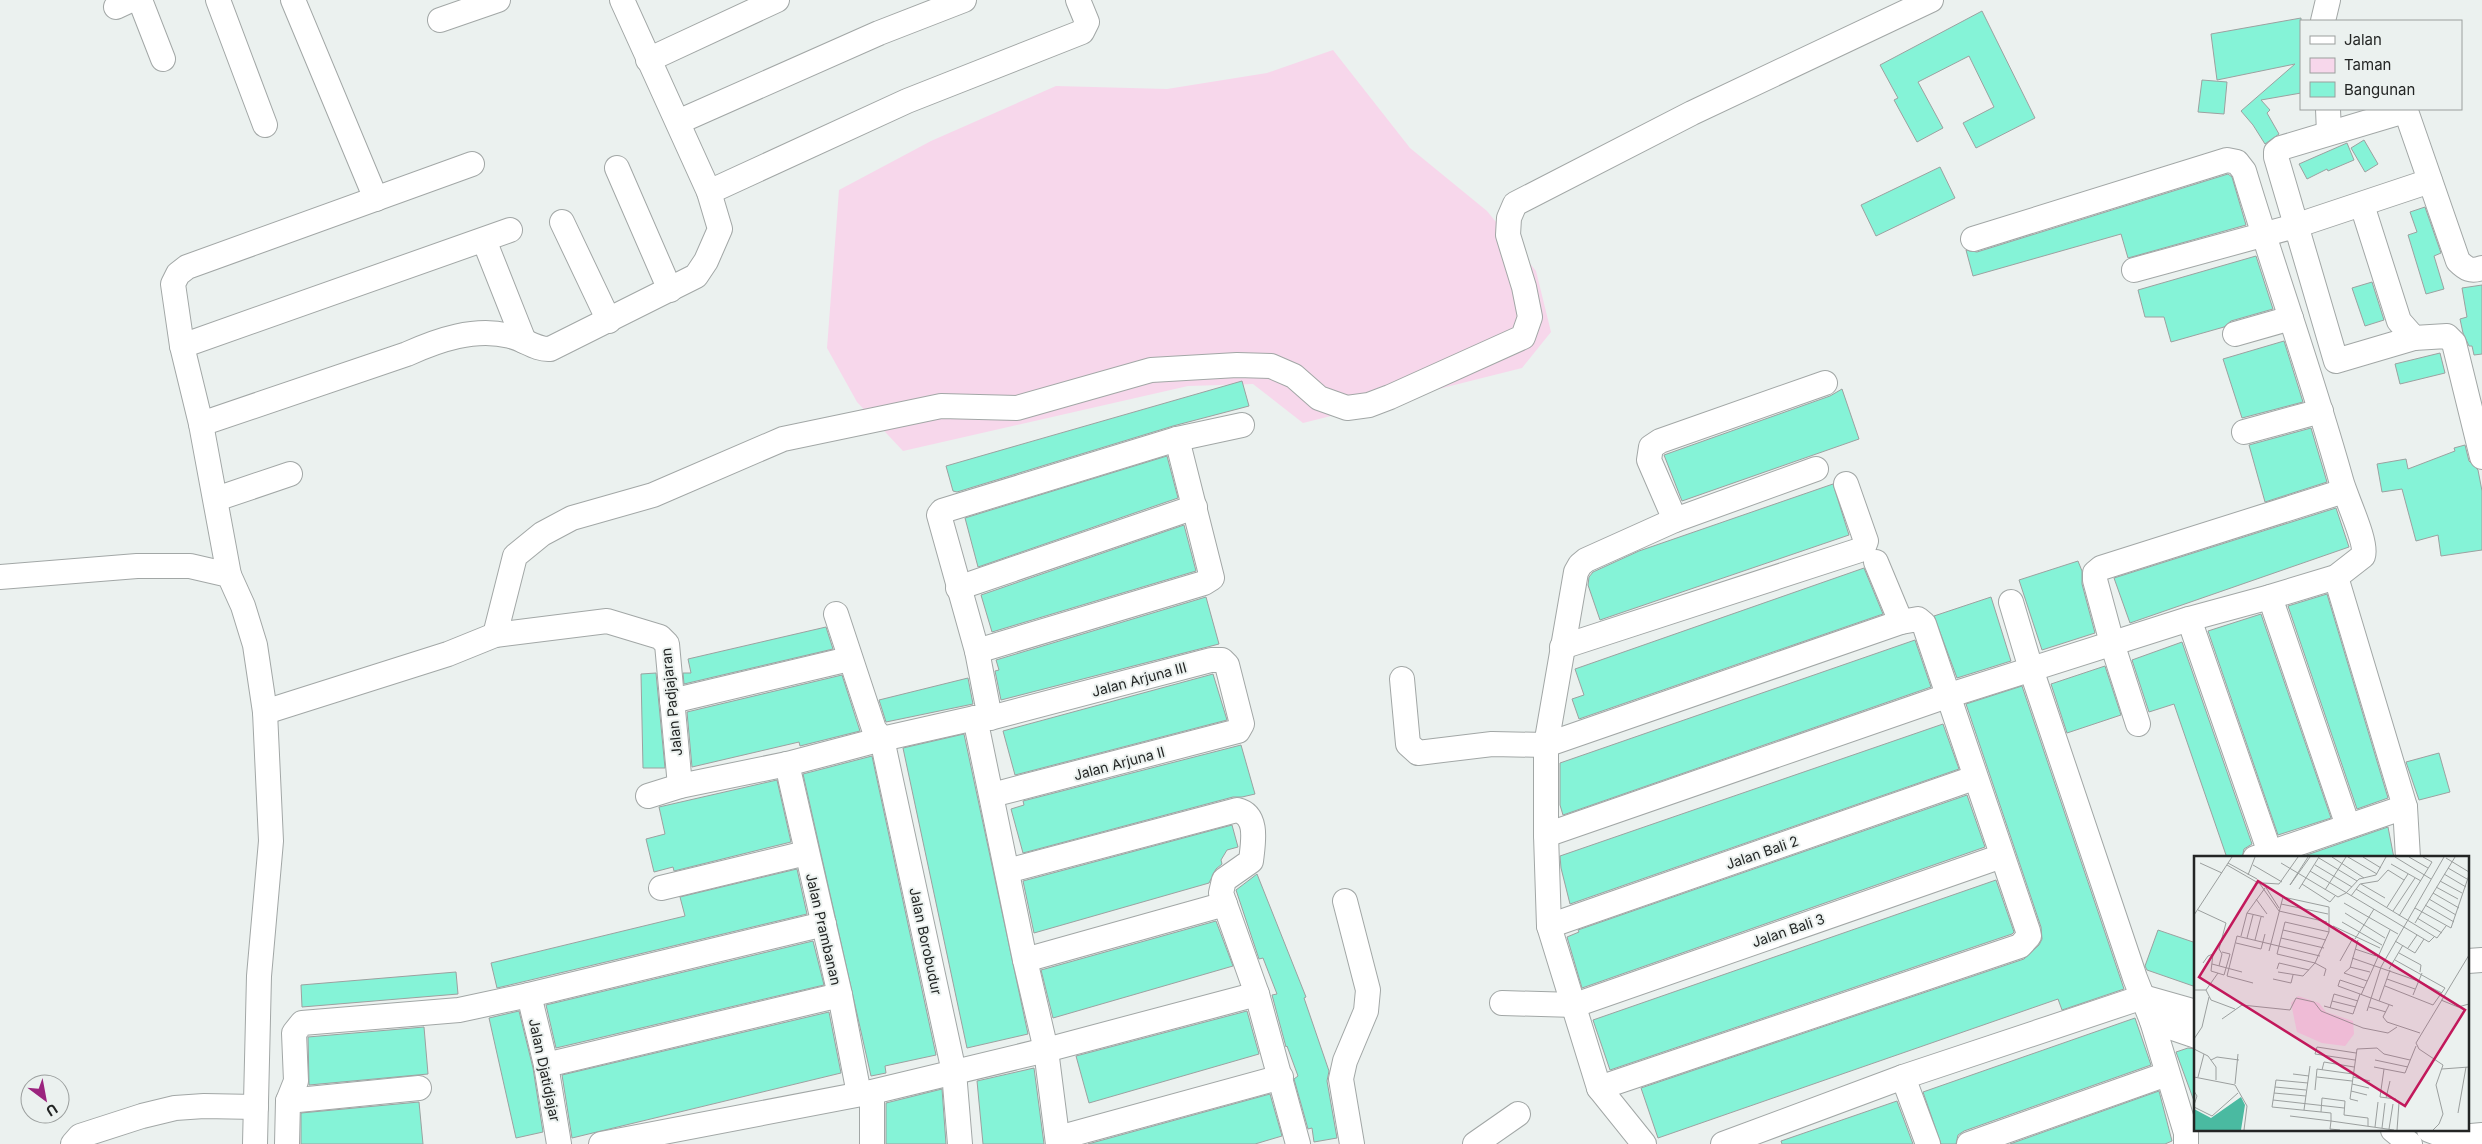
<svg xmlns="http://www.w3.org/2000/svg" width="2482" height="1144" viewBox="0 0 2482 1144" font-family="Inter,sans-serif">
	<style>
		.green { fill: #f7d7eb }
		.building { fill: #85f3d7; stroke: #9ca1a0 }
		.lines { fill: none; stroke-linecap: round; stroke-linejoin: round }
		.minor-casing { stroke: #a2a7a6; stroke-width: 26 }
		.minor { stroke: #fff; stroke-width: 24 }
		.labels { text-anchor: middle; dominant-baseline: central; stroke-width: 4; stroke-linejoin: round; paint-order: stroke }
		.street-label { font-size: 14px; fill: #232524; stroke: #ebf1ef }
		.inset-road { fill: none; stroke: #9b9f9e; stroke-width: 1 }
		.view { fill: #c2185b; fill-opacity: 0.15; stroke: #c2185b; stroke-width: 2.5 }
		.inset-edge { fill: none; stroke: #232524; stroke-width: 2.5 }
	</style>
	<rect width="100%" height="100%" fill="#ebf1ef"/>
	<!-- green -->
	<path class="green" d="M1333,50l77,98 77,63 49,60 15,61 -29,36 -219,55 -50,-39 -65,2 -285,65 -46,-49 -30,-54 12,-158 92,-49 125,-55 111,3 100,-16z"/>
	<!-- building -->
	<g class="building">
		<path d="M1982,11l53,107 -59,30 -13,-25 31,-16 -25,-51 -51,26 25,46 -26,14 -23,-42 4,-2 -18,-33z"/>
		<path d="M2301,18v75l-40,7 9,10 -3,3 12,21 -14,10 -12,-19 -12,-14 54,-47 -78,16 -6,-46z"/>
		<path d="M2202,80l25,2 -3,32 -26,-2z"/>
		<path d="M2364,140l14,24 -13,8 -14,-24z"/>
		<path d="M2347,143l7,17 -26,11 -1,-2 -20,10 -8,-15z"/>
		<path d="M1940,167l15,31 -79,38 -15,-31z"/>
		<path d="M2228,174l4,3 14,48 -118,33 -7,-24 -148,42 -7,-26 11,2z"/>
		<path d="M2425,207l16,46 -7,3 10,33 -18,5 -18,-59 9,-3 -7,-20z"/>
		<path d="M2256,256l17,53 -42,12 -7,6 -53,15 -7,-25h-19l-7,-27z"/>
		<path d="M2372,282l12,38 -19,6 -13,-38z"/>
		<path d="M2482,285v69l-8,1 -2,-9h-3l-6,-13 -3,-14 7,-2 -5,-29z"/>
		<path d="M2284,341l19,61 -61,16 -19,-59z"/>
		<path d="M2440,353l5,20 -45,11 -5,-20z"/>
		<path d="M1242,381l7,25 -76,20 -216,66 -4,-1 -7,-25z"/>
		<path d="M1842,389l17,50 -177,62 -18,-46 166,-59z"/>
		<path d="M2311,428l16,54 -62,20 -16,-57z"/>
		<path d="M2465,445l4,16 9,9 4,21v59l-41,6 -3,-21 -22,6 -14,-52 -20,3 -5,-28 29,-5 2,10 47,-18 -1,-3z"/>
		<path d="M1167,456l11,42 -200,69 -13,-49z"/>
		<path d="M1833,484l16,51 -249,85 -12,-35 1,-8 4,-5 46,-21z"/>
		<path d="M2336,508l13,39 -219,76 -16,-45z"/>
		<path d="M1184,525l12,46 -204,61 -11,-37z"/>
		<path d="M2078,561l4,10v13l13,49 -53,17 -23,-70z"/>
		<path d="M1864,568l19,46 -304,105 -7,-20 12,-4 -9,-26z"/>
		<path d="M2327,594l61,204 -31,11 -69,-203z"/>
		<path d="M1206,597l13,47 -218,56 -6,-29 4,-1 -3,-10z"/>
		<path d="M1991,597l20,64 -54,17 -23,-62z"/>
		<path d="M2261,614l70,204 -53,17 -70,-204z"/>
		<path d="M826,627l7,22 -149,35 -1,-11h8l-3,-14z"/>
		<path d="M1915,640l16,47 -368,128 -3,-10v-42z"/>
		<path d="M2182,642l70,202 -8,5 -2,9h-15l-53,-154 -25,8 -17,-52z"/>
		<path d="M2105,666l16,49 -54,18 -16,-49z"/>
		<path d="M656,673l9,95h-22l-2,-94z"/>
		<path d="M1213,674l14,46 -212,55 -12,-44z"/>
		<path d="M842,675l18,56 -60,15 -1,-4 -107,25 -5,-55z"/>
		<path d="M968,678l5,26 -87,18 -7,-22z"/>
		<path d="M2022,686l102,303 -62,21 -4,-11 -400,139 -17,-50 383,-129 15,-14 3,-6 -1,-12 -75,-223z"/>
		<path d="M1943,724l16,45 -389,135 -9,-36 -1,-12z"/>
		<path d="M964,734l64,300 -61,14 -64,-300z"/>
		<path d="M1241,745l14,49 -13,3h-9l-210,56 -12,-44 13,-4 -1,-4z"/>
		<path d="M2439,753l11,39 -31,8 -13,-38z"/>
		<path d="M872,756l64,299 -51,11 1,7 -15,3 -68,-302z"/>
		<path d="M777,780l14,62 -117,29 -1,-4 -19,5 -8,-33 19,-5 -6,-27z"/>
		<path d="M1967,795l18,52 -403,141 -15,-51 12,-5 -1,-2z"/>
		<path d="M1232,825l6,22 -11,3 -6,10 1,4 -6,5 -7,14 -175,50 -11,-52z"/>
		<path d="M2388,827l6,31h-96z"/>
		<path d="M797,869l10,45 -310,74 -6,-25 194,-47 -5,-19z"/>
		<path d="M1257,874l49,123 -2,1 25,73 -2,10 10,57 -23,4 -2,-14 -4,1 -14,-50 4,-3 -11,-30 -1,1 -14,-52 5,-1 -14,-36 -4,1 -23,-69z"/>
		<path d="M1996,880l18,52 -2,2 -402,136 -17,-50z"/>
		<path d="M1216,921l17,45 -180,52 -12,-48z"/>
		<path d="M2158,930l38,13v44l-49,-17 -2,-4z"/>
		<path d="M813,941l11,44 -268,63 -10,-43z"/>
		<path d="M456,972l2,22 -156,13 -1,-22z"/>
		<path d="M519,1011l14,57 10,64 -27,6 -27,-120z"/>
		<path d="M1247,1011l12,43 -170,49 -13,-47z"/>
		<path d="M829,1012l12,61 -269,65 -10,-63z"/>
		<path d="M2135,1018l16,47 -187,66 -6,4 -2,9h-15l-18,-52z"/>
		<path d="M424,1027l4,47 -119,11 -1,-48z"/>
		<path d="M2188,1048l8,1v51l-2,1 -18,-49z"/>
		<path d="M1034,1068l10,76h-61l-6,-63z"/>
		<path d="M942,1089l4,55h-60v-41z"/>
		<path d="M2159,1091l13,50 -7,3h-155z"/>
		<path d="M1270,1094l12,42 -27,8h-167z"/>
		<path d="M1897,1101l16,43h-131l-1,-3z"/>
		<path d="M419,1102l4,42h-122v-31z"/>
	</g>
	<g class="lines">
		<defs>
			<g id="minor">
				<path d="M140,0l23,59"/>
				<path d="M218,0l47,125"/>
				<path d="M293,0l83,199"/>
				<path d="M116,7l15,-7"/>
				<path d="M440,20l58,-20"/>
				<path d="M2323,21l5,-21"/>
				<path d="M648,60l129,-60"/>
				<path d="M2328,109l1,24"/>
				<path d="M678,122l201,-89 85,-33"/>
				<path d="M617,168l53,122"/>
				<path d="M709,192l198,-91 175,-69 5,-10 -9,-22"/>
				<path d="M2362,205l37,116 15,17 33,-2 7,7 28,114"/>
				<path d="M562,222l47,99"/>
				<path d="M484,240l40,101"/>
				<path d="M2134,270l161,-44 135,-45"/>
				<path d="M2235,334l56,-16"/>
				<path d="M2414,338l-78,23 -60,-204v-5l5,-4 117,-35 9,1 51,147c8,8 13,11 24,7"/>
				<path d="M182,346l328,-116"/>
				<path d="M201,424l206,-70c31,-14 68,-27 103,-18 14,3 26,14 40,13l146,-73 10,-15 14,-32 -11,-37 -87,-192"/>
				<path d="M2244,432l77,-21"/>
				<path d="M216,499l74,-25"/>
				<path d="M1675,520l-26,-60 2,-13 9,-6 165,-58"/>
				<path d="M1876,562l25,60"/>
				<path d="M229,575l-28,-151 -19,-78 -9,-62 5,-10 9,-7 285,-103"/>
				<path d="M0,577l137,-11h53l39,9 14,31 12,39 10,67 6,129 -12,135 -4,168"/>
				<path d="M2336,577l69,230 3,51"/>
				<path d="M958,588l237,-81"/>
				<path d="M2270,597l78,229"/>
				<path d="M2011,602l20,67 104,309 17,43 34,112v11"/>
				<path d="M836,614l38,115 8,10 72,333 6,72"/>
				<path d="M2189,619l81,234"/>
				<path d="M495,635l20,-79 27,-22 30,-16 81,-23 130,-56 158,-33 76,2 134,-38 86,-5 34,1 23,10 25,22 28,10 22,-3 21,-8 133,-60 7,-20 -6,-30 -16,-52 1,-17 6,-14 177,-91 239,-113"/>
				<path d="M1562,647l301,-98 3,-8 -20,-57"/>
				<path d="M977,651l227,-68 8,-5 -35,-139"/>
				<path d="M1402,679l6,65 10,9 74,-9 54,1 355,-123 17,-3 6,5 104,307 1,5 -9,10 -421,142"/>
				<path d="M672,701l177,-42"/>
				<path d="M265,712l183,-58 47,-19 112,-14 53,16 7,7 13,142"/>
				<path d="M975,718l50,242 21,90 12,94"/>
				<path d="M990,718l-13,-67 -38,-136 3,-4 235,-72 65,-14"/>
				<path d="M2138,724l-26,-81 -17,-63v-7l6,-5 243,-77"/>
				<path d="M787,764l53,231 19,99"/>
				<path d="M648,796l32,-10 107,-22 95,-25 93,-21h15l221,-58h11l5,5 15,59 -4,7 -246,64"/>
				<path d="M1546,835l401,-139 242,-77 81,-22 66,-20 27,-21c5,-13 -18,-60 -22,-76 -29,-104 -66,-206 -97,-309l-7,-9 -10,-2 -254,79"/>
				<path d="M2255,858l150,-51"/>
				<path d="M1007,871l230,-61c22,5 16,33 14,51l-27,19 -3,13 36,101 41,150"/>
				<path d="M661,888l145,-35"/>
				<path d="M1345,901l23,89 -2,21 -21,50 -4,18 11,65"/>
				<path d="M1549,926l425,-148"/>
				<path d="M1025,960l200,-56"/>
				<path d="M2468,961l14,-1"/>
				<path d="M529,995l17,70 13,79"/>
				<path d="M1502,1003l73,2 427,-149"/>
				<path d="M2152,1021l44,15"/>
				<path d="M546,1065l294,-70"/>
				<path d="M1903,1077l25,67"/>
				<path d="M872,1092v52"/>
				<path d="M288,1101l131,-13"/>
				<path d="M2393,1130l17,14"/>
				<path d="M2429,1130l21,8 32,-3"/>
				<path d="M1058,1138l223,-61"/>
				<path d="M73,1144l7,-8 62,-20 33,-8 29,-2 52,1"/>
				<path d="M287,1144l1,-43 8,-20 -2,-48 8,-10 157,-13 70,-15 295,-71"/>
				<path d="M601,1144l271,-52 174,-42 211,-56"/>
				<path d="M1475,1144l43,-30"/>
				<path d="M1644,1144l-45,-56 -50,-162 -3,-91v-90l30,-173 4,-7 6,-5 89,-40 141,-51"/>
				<path d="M1723,1144l180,-67 240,-80 53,15"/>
				<path d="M1969,1144l198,-70"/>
			</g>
		</defs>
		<!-- minor casing -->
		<use href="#minor" class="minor-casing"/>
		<!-- minor -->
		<use href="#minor" class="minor"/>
	</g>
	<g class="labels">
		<!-- street labels -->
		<g class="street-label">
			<text transform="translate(1139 679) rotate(-15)">Jalan Arjuna III</text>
			<text transform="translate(671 702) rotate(-96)">Jalan Padjajaran</text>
			<text transform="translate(1119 763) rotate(-15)">Jalan Arjuna II</text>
			<text transform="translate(1762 852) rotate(-19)">Jalan Bali 2</text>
			<text transform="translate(824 929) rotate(77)">Jalan Prambanan</text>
			<text transform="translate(1788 930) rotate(-19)">Jalan Bali 3</text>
			<text transform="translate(926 941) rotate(78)">Jalan Borobudur</text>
			<text transform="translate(545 1070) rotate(78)">Jalan Djatidjajar</text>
		</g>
	</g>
	<!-- overview -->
	<g transform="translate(2194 856)">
		<rect width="275" height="275" fill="#ebf1ef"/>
		<path d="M104,140l21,7 7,9 27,9 1,13 -9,12 -23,-3 -25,-11 -6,-29z" fill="#f7d7eb"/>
		<path d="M47,241l4,8 -4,25h-47v-21l17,9z" fill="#4abaa1"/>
		<path class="inset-road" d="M114,1l-18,28 20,-28M138,1l32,21M154,1l29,17M169,1l18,11M201,1l36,22M215,1l19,11M125,2l38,23M252,2l23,14M6,7l22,10M34,7l29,16M87,7l57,34 8,-4 13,-14 17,-4 10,-18M197,8l30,17M33,9l33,19 19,27 48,11M59,9l29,17M121,9l37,22M254,12l19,11M116,15l119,71 5,-5M250,18l22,13M54,19l7,-18M246,25l22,12M69,27l16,1 19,-27M108,28l28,18 5,-6M167,28l24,14M71,30l14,22M242,31l22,12M105,33l20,-32M162,33l81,49 9,-12M131,34l21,-33M239,37l26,15M157,40l9,-12 18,-3 10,-11 16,10M62,43l11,15M235,43l27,16M150,47l54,31M87,48l47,10M231,49l29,17M193,51l21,-33M221,52l36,20 18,-53M4,54l28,13 -7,26 3,5 -3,12M199,55l22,-33M53,57l17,4M151,57l40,25M0,59l38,-58M205,60l33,-54 -9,-5M223,62l25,15M148,66l40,23M221,67l40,-66M139,70l47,22M89,74l43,10M47,80l6,-23 18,-25M53,82l6,-23M87,82l43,10M161,83l19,-30M61,84l6,-23M164,84l-8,28 -6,5 23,8M201,85l20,12 9,-14M42,87l25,6 4,-15M214,92l9,-13M161,93l21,7M75,95l14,-54 46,10v25l-14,31 -12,13 -25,-4M205,97l22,12 -1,7M158,102l66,23 24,12M146,105l13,-23M9,107l5,-7 5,-2 -2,17 13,4 6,-21 -8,-2M18,108l30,8M156,111l20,5M83,113l2,-6 30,7M195,113l14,-24M130,120l2,-7 -11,-6 -38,-9 8,-32 44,10M79,123l18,4 2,-8M193,123l28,10M59,127l-26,-7 10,-40 83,20M191,130l48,19 12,-17 -50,-28M170,132l-24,-8 -2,6 55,20M0,134h12l12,-17M12,134l5,10 24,9M167,139l29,-65M219,139l9,-22M247,144l17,7 11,-3M138,145l24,6M185,145l11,-31M195,149l-6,12 4,5 33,11M130,150l29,8 7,-20M175,151l17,5M136,152l4,-14 24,7M173,155l14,-44 63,-110M28,163l20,-14 48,5 6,-12 18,4 7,9 42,17 25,5 9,-6M0,183l8,-12 7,-30M0,193l14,7 8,11v13M17,204l6,-3 22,3M161,204l-40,-6 2,-7 39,6M181,204l33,7M180,211l31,6 11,-27M190,213l-4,28 16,2M248,213l27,-2M128,214l2,-8 30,5M99,218l16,2M0,221l41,8 12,21 -3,24M4,221l6,-23M123,221l35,4M159,221l17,4M41,228l3,-30M158,228l17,4M81,231l1,-7 32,3M112,234l-31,-3 -3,20 59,6v8l63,9M121,234l2,-21 36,5M0,235l3,5 -3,9M157,235l16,4M80,237l32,3M192,242l4,-17M79,244l71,8M164,245l-8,-2 7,-50 20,-1 7,6 26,6M0,251l18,9 26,-23M110,254l6,-44M127,256l1,-14 23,3 -1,14 24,3v8M264,257l8,-46M96,260l41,5 -1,8 10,1M181,271l3,-25M188,272l3,-25M195,273l4,-25M203,274l2,-27M239,274l6,-6 4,-10 -7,-29 7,-20 -24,-16 -3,-6 53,-88"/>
		<path class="view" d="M64,25l207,129 -60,96 -206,-129z"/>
		<rect width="275" height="275" class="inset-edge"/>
	</g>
	<!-- legend -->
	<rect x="2300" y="20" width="162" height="90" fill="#ebf1ef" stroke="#9b9f9e"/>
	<rect x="2310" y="36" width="25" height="8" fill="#ffffff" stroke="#9b9f9e"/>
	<text x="2344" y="45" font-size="15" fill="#232524">Jalan</text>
	<rect x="2310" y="58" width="25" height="15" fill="#f7d7eb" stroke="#9b9f9e"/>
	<text x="2344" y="70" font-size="15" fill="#232524">Taman</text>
	<rect x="2310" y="82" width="25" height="15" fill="#85f3d7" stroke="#9b9f9e"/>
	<text x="2344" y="95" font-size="15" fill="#232524">Bangunan</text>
	<!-- north arrow -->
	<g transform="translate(45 1099) rotate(148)"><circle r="24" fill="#ebf1ef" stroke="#9b9f9e"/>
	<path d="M0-4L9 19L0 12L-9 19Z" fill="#9b247e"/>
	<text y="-8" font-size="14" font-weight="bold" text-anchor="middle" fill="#232524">U</text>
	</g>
</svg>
